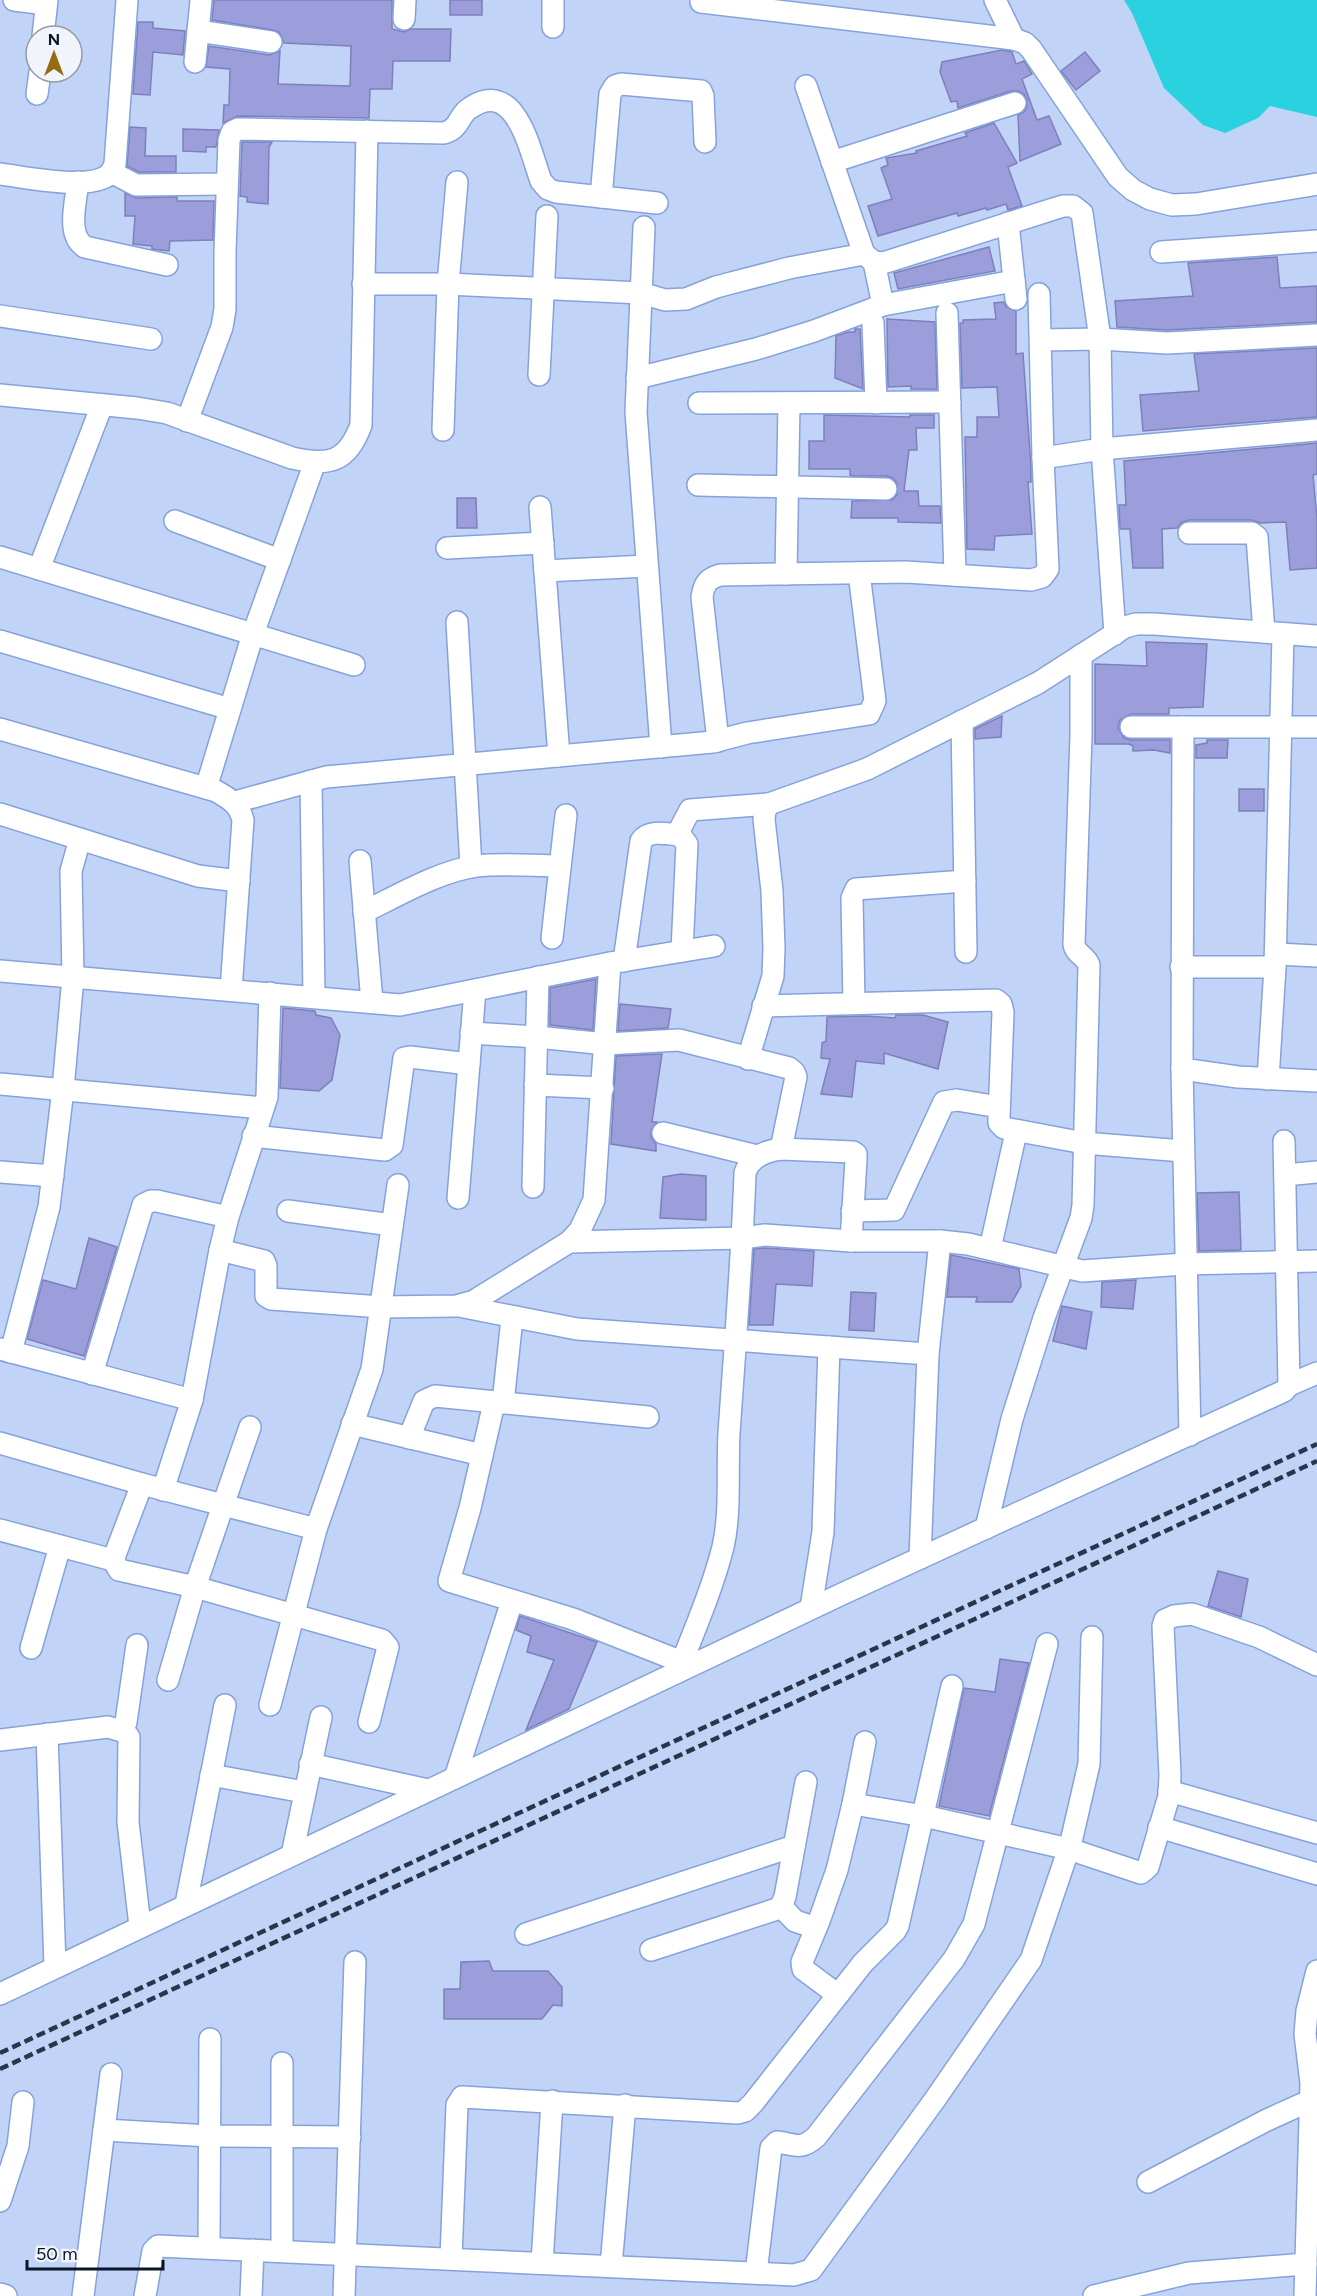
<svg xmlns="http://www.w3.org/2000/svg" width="1317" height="2296" viewBox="0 0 1317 2296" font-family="Figtree,sans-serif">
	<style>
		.water { fill: #2ad1df }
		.building { fill: #9c9ddb; stroke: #7f7fbb; stroke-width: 1.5 }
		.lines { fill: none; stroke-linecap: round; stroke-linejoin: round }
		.street-casing { stroke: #85a2da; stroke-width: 24 }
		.street { stroke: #fff; stroke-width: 21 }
		.rail { stroke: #2a354c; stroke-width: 4.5; stroke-dasharray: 9 4.5; stroke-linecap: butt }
	</style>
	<rect width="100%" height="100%" fill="#c1d4f7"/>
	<!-- water -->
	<path class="water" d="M1124,0h193v117l-47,-11 -12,12 -33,15 -22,-8 -39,-37 -32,-75z"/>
	<!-- building -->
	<g class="building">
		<path d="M214,0h178v29l12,3 7,-3h40l-1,32h-57l-1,28h-22l-1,29 -131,-2 -15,7 1,-18h5l1,-36 -24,-2 3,-21 60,9 11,-4 -2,33 72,2 1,-40 -67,-3 -5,-11 -6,-2 -61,-10z"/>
		<rect x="450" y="0" width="32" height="15"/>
		<path d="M138,22h15v6l32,3 -2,24 -30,-3 -3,43 -17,-1z"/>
		<path d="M1002,50l10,2 4,12 8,-3 8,13 -10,5 15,41 12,-4 12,28 -41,17 -2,-46 6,-3 3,-6v-6l-3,-6 -6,-3h-7l-53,17 -1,-7 -6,1 -11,-30 2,-10z"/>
		<path d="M1085,52l15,19 -24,19 -15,-19z"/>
		<path d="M994,123l23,40 -9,4 14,39 -14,4 -2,-6 -19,6 -1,-2 -28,8 -1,-3 -79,23 -10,-30 24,-7 -11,-31 7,-3 -2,-7 31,-5 -1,-2 51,-15 -2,-3z"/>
		<path d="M130,127l16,1 -1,28h31v16h-37l-12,-6z"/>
		<path d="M183,129l36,1 -3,17h-10v5l-23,-1z"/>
		<path d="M242,142h30l-3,5 -1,57 -21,-2v-5l-7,-1z"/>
		<path d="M125,193l11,5 41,-1v4h37l-1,39 -43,1 -1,10 -17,-2v-3l-19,-2 2,-28h-10z"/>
		<path d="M989,247l6,24 -97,18 -4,-16z"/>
		<path d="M1277,257l3,31 37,-2v36l-150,8 -50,-3 -2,-26 78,-5 -5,-33z"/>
		<path d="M1004,302l2,5 10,4v43l7,-1 8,114v15h-3l4,52 -37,2 -1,14 -27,-1 -2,-112h12v-20h22l-2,-30 -35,1 -2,-65h3v-3l33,-1 -2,-16z"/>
		<path d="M887,319l48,3 2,67h-26v-3l-23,1z"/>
		<path d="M855,329h5l3,60 -28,-11 1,-42 12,-4h7z"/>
		<path d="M1317,348v69l-174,14 -3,-36 59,-4 -5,-37z"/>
		<path d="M824,415l86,2v-2h24v13h-18l1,22h-8l-5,41h14l1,15h21l1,17 -43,-1v-4h-47l1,-17 40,-1 5,-5v-12l-4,-5 -6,-2h-35l-2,-1v-6h-41v-28h15z"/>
		<path d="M1317,443v31l-4,1 4,44v49l-27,2 -4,-48 -26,1 -8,-3h-63l-7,2 -5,6 -15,1 1,39h-30l-3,-39h-10l-1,-24h7l-2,-44z"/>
		<path d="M457,498h19l1,30h-20z"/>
		<path d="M1146,642l61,2 -4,63 -34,1v6h-38l-11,6 -2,8 6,10 7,2h39v13l-16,-3 -21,1v-5l-4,-2h-34v-80l52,2z"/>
		<path d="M1002,716l-1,21 -26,2v-10z"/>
		<path d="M1207,740h21l-1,18h-31v-13l11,-2z"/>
		<rect x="1239" y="789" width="25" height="22"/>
		<path d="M596,979l-3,51 -43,-5v-37z"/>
		<path d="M620,1004l51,5 -3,19 -50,3z"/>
		<path d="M283,1008l32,3 1,4 15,3 9,17 -8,45 -13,11 -39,-3z"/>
		<path d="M896,1015h27l25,7 -10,47 -54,-16v11l-28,-3 -4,36 -31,-3 9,-35 -9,-1 1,-15 4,-2 1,-24 39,-1 29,2z"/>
		<path d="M662,1054l-10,68h5l-6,9v6l5,7v7l-45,-7 5,-88z"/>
		<path d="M681,1174l25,2v44l-46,-2 3,-41z"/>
		<path d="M1239,1192l2,58 -42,1 -2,-58z"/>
		<path d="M89,1238l28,9 -33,109 -57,-17 16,-59 33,9z"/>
		<path d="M765,1248l49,3 -2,35 -36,-2 -3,41h-24l5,-76z"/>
		<path d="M951,1255l68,14 2,17 -9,16h-36l1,-5h-30z"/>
		<path d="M1136,1280l-3,29 -32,-2 1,-25z"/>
		<path d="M851,1292l25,1 -2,38 -25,-1z"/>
		<path d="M1062,1306l30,6 -6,37 -33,-8z"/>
		<path d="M1218,1571l30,8 -7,38 -33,-11z"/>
		<path d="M520,1616l77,26 -28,67 -43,21 28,-70 -27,-8 4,-16 -15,-6z"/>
		<path d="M1000,1659l29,4 -40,153 -50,-10 25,-118 31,4z"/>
		<path d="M489,1961l4,10h55l14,16v19l-9,-1 -11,14h-98v-30h16l1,-27z"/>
	</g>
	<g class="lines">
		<defs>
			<g id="street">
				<path d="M14,0l32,4"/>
				<path d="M553,0v27"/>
				<path d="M995,0l19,39"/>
				<path d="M701,2l313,37 11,4 6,6 87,128 15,13 17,9 22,6 24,-1 121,-20"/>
				<path d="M404,19l1,-19"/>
				<path d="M198,31l73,11"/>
				<path d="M43,36l4,-36"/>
				<path d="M195,62l6,-62"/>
				<path d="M806,86l58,168 10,8 9,1 180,-57h10l9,7 18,126 2,110 13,185"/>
				<path d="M37,94l3,-22"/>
				<path d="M832,162l183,-59"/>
				<path d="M111,172l25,13 91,-1"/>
				<path d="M0,174c26,3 85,16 107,2 5,-3 6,-7 8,-12l12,-164"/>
				<path d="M78,182c-2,20 -12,53 7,65l82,18"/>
				<path d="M601,197l9,-103 5,-8 6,-2 80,7 2,5 2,46"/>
				<path d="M1008,223l8,76"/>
				<path d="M644,227l-8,185 25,335"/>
				<path d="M1161,252l156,-11"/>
				<path d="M363,284h85l193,9 24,7 21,-1 30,-12 73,-19 75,-14"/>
				<path d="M883,305l131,-24"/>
				<path d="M947,313l8,262"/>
				<path d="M0,316l151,23"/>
				<path d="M873,323l3,80"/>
				<path d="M1041,340l59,-1 67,4 150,-8"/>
				<path d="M539,375l8,-159"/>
				<path d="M637,378l119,-29 58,-18 69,-26 -9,-43"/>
				<path d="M0,395l137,13 30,5 125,45c37,8 55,5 69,-33l6,-294"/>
				<path d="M699,403l251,-1"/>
				<path d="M187,421l35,-94 3,-18v-57l4,-112 3,-8 6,-3 206,4c17,-5 14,-18 26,-25 46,-31 60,43 71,73l7,8 8,3 101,11"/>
				<path d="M443,430l5,-146 9,-102"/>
				<path d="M1043,458l59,-9 215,-19"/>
				<path d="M698,485l188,4"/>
				<path d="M540,507l19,249"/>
				<path d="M175,521l105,39"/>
				<path d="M1189,533h63l5,4 7,95"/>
				<path d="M447,548l96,-5"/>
				<path d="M0,557l354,108"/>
				<path d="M39,569l63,-164"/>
				<path d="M545,571l102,-5"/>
				<path d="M786,574l3,-171"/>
				<path d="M457,622l14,245"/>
				<path d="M0,641l230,68"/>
				<path d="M962,721l4,231"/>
				<path d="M1131,727h186"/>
				<path d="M1183,727l-1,342 8,366"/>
				<path d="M0,729l216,62c14,8 23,13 27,29l-12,170"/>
				<path d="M718,741l-16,-144c2,-13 5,-18 18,-22l186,-3 125,8 11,-3 6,-8 -5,-111 -4,-164"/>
				<path d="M311,781l3,216"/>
				<path d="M206,788l47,-154 62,-172"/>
				<path d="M235,802l91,-25 387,-35 34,-9 122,-19 6,-13 -16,-128"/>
				<path d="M0,814l198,62 41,5"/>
				<path d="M680,835l1,-8 9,-17 79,-6"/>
				<path d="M360,861l12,141"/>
				<path d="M364,912c35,-17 73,-40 112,-46 27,-3 57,0 84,0"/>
				<path d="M552,938l14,-123"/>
				<path d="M1276,954l41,2"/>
				<path d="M624,961l17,-120c8,-12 26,-7 39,-6l7,9 -5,107"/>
				<path d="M1181,967h94"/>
				<path d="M0,971l400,34 210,-42 104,-17"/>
				<path d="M854,1003l-2,-105 4,-9 109,-8"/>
				<path d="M763,1006l233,-6 5,4 2,8 -4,105v6l5,5 80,15 99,8"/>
				<path d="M471,1033l66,4 69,7 73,-4 110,28 5,4 2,5 -15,72"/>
				<path d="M748,1059l25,-83 1,-28 -2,-57 -8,-72 1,-8 4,-7 98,-35 171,-86 87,-56 11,-3h18l163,12"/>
				<path d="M1182,1069l56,8 79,4"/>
				<path d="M1268,1079l7,-112 8,-333"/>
				<path d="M0,1084l263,24"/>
				<path d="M535,1085l68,3"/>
				<path d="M663,1133l94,23"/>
				<path d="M253,1136l132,14 7,-5 12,-87 6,-1 59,7"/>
				<path d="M0,1172l53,4"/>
				<path d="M1285,1175l32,-3"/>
				<path d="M533,1187l5,-210"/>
				<path d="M458,1198l17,-208"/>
				<path d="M288,1211l104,14"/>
				<path d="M852,1211l42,-1 50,-108 13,-2 42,7"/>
				<path d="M569,1242l174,-4 22,-3 86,6h89l28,3 114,27 103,-7 132,-3"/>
				<path d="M990,1249l26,-117"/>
				<path d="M220,1250l44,11 2,5v30l5,3 110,8 75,-1 18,-5 95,-59 11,-12 14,-30 16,-237"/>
				<path d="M459,1306l118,23 351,25"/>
				<path d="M0,1349l192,51"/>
				<path d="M11,1352l38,-145 14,-118 10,-112 -2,-106 9,-32"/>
				<path d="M92,1374l51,-169 8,-4h6l71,16"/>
				<path d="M1289,1385l28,-12"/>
				<path d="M494,1403l-24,105 -21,73 124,38 109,43"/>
				<path d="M503,1403l9,-85"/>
				<path d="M352,1424l130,31"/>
				<path d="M409,1438l15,-37 11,-5 213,21"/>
				<path d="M0,1443l142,41 174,45"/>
				<path d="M163,1490l29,-90 28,-150 8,-33 39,-120 3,-104"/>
				<path d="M986,1528l26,-109 32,-101 37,-100 2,-13 6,-240c-3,-9 -14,-11 -15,-21l7,-209v-80"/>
				<path d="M0,1530l113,30 6,10 76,17 187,53 6,7 -19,75"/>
				<path d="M920,1558l8,-204 12,-113"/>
				<path d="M113,1560l29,-76"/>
				<path d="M811,1608l12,-76 6,-185"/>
				<path d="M31,1648l29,-102"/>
				<path d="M678,1672c16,-41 34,-82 45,-125 8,-35 4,-78 6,-114 6,-87 13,-173 16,-260 5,-16 20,-22 36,-24l72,3 3,2v6l-5,81"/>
				<path d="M168,1680l27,-93 55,-160"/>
				<path d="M270,1705l46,-176 56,-160 26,-184"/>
				<path d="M123,1730l3,-8 11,-77"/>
				<path d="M47,1734l8,232"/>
				<path d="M0,1740l108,-13 17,5 4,5 -1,85 12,104"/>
				<path d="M310,1764l118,26"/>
				<path d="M211,1775l93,17"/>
				<path d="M455,1778l57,-177"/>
				<path d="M1169,1791l148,42"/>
				<path d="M853,1804l71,12 145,33 72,24 7,-6 21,-71 1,-21 -7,-149 2,-6 9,-4 18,-2 67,23 58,28"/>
				<path d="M1159,1827l158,47"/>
				<path d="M292,1855l29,-138"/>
				<path d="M186,1904l39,-199"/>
				<path d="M781,1906l14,15 21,7"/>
				<path d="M526,1934l268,-88"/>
				<path d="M651,1950l126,-41 4,-3 4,-9 21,-115"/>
				<path d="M0,1994l842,-400 442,-203 5,-6 -5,-244"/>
				<path d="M838,1995l-35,-26 -1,-7 17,-41 18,-51 16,-66 12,-62"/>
				<path d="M104,2130l106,6 140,1"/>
				<path d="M1148,2182l119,-62 42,-19"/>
				<path d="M0,2201l18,-55 5,-44"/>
				<path d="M209,2247l1,-208"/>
				<path d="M282,2251v-188"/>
				<path d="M451,2258l6,-153 5,-8 276,16 7,-2 8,-8 110,-140 32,-32 3,-5 54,-240"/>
				<path d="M542,2263l10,-162"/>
				<path d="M611,2266l14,-161"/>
				<path d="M756,2273l15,-125 6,-6c18,2 23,9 39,-5l138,-178 20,-35 73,-280"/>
				<path d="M0,2294l6,2"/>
				<path d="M83,2296l28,-222"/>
				<path d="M145,2296l8,-45 5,-5 636,29 17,-5 125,-172 95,-138 40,-118 18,-78 3,-127"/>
				<path d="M251,2296l2,-46"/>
				<path d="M344,2296l11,-334"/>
				<path d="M1094,2296l95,-23 117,-9"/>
				<path d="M1305,2296l6,-213 -6,-49 2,-23 10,-40"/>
			</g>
		</defs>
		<!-- street casing -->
		<use href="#street" class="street-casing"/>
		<!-- street -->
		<use href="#street" class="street"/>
		<!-- rail -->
		<g class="rail">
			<path d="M0,2053l1317,-609"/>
			<path d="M0,2069l1317,-608"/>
		</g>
	</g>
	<!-- north arrow -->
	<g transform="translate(54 54)"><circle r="28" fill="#f1f4fa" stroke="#959ba7" stroke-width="1.5"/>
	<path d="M0-4.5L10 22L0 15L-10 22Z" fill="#926d14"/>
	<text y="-9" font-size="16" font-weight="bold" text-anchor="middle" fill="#0b152a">N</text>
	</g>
	<!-- scale -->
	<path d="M27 2260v9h136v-9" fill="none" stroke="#0b152a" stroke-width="3"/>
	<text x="36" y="2260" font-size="18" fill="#0b152a" stroke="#f1f4fa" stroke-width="4.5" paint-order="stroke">50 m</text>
</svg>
